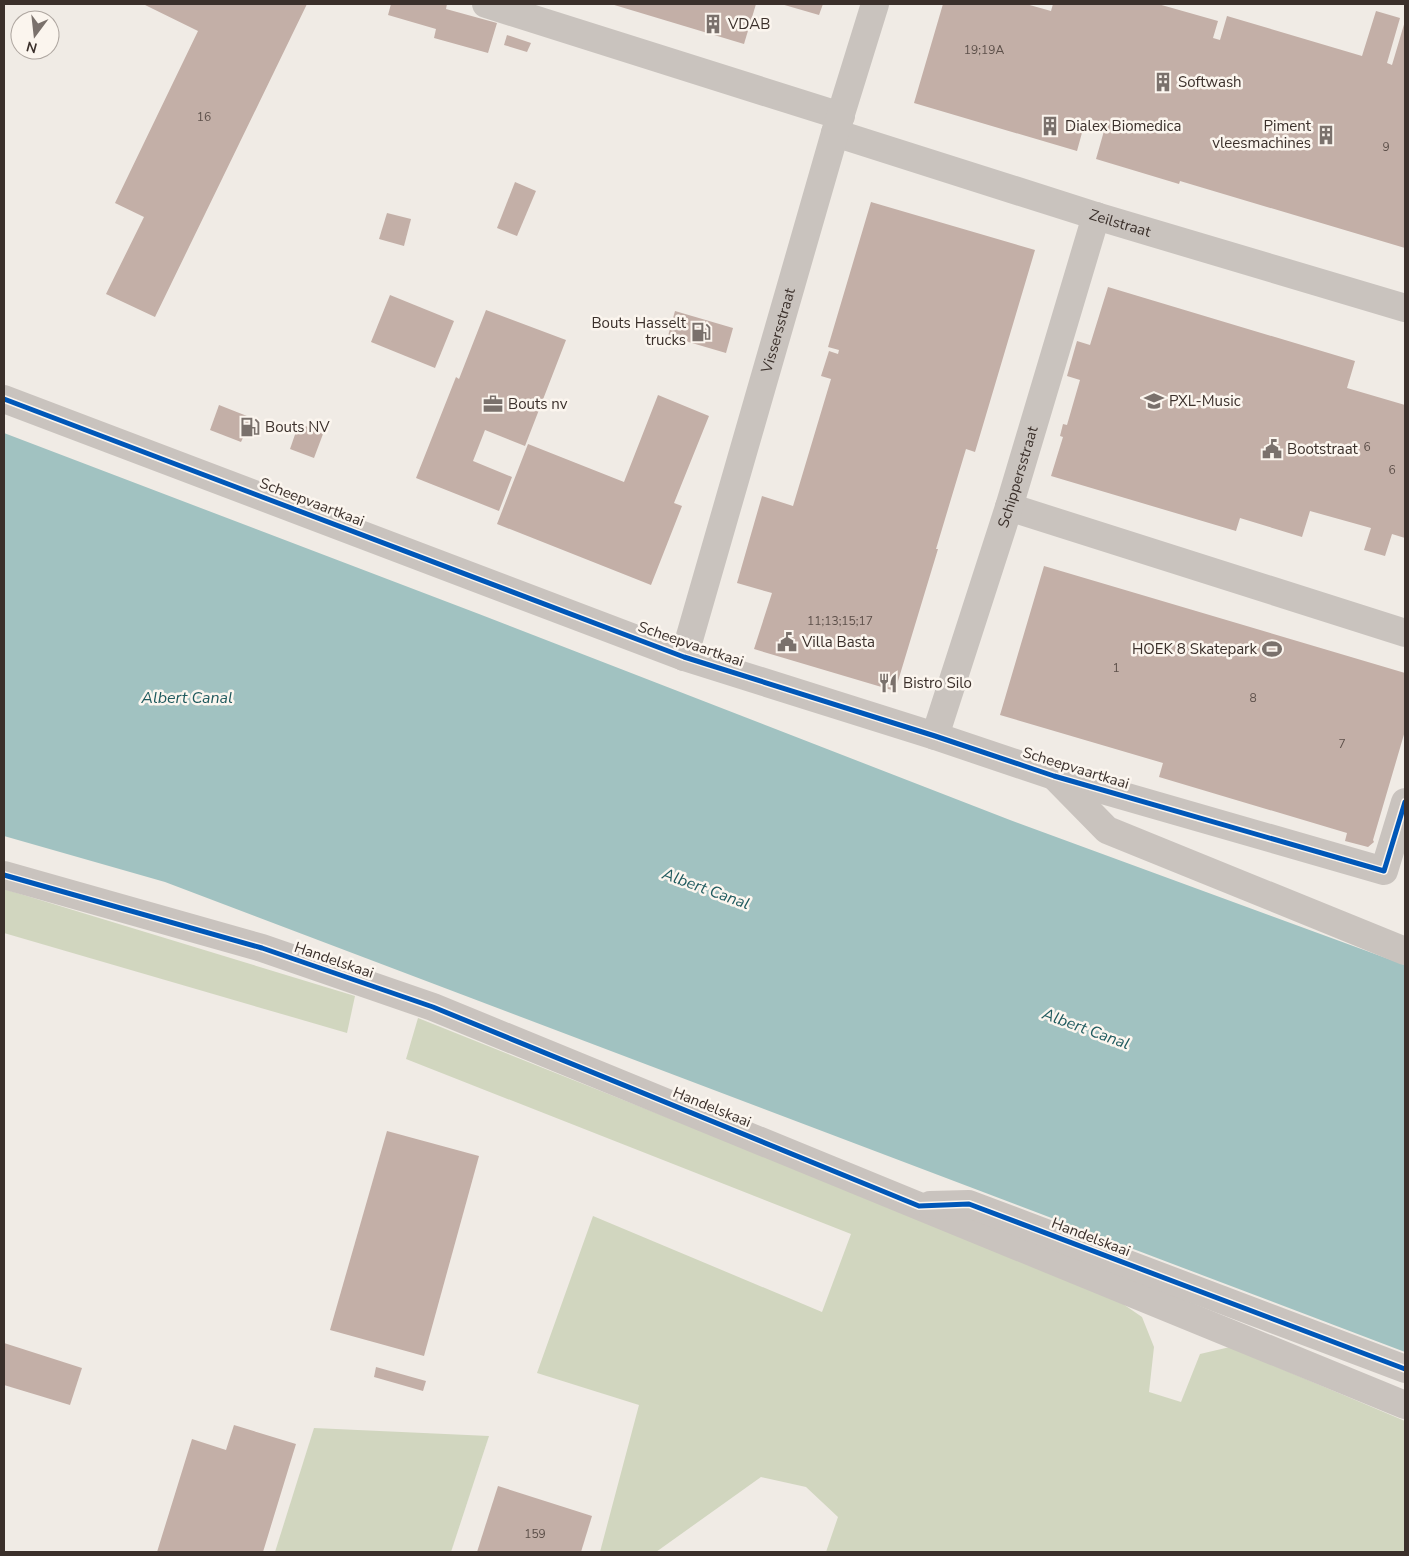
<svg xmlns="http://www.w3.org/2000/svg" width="1409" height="1556" viewBox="0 0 1409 1556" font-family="'Nunito Sans',sans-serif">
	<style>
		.green { fill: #d1d6bf }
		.water { fill: #a1c2c1 }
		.building { fill: #c3afa7 }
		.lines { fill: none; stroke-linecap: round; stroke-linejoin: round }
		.minor { stroke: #c9c3be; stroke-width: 28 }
		.cycleway-casing { stroke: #fbf5ee; stroke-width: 8 }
		.cycleway { stroke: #0057b8; stroke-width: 5 }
		.labels { text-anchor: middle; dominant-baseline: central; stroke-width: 5; stroke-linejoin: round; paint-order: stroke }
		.number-label { font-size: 12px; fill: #5d504a }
		.poi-label { font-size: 15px; fill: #3b302b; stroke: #fbf5ee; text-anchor: start }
		.street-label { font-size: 15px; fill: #3b302b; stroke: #fbf5ee }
		.water-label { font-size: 16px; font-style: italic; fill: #1f5a5e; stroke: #fbf5ee }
	</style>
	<rect width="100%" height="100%" fill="#f0ebe5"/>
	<!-- green -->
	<g class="green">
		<path d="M4,889l351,107 -8,37 -343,-100z"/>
		<path d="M418,1018l689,275 35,24 12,30 -5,45 32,10 19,-48 30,-7 175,74v131h-579l12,-35 -32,-30 -45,-10 -105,75h-56l39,-147 -102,-32 56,-157 229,96 29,-78 -445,-175z"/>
		<path d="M314,1428l175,8 -38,116h-176z"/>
	</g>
	<!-- water -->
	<path class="water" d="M4,433l475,181 531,206 395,145v387l-1240,-470 -161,-46z"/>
	<!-- building -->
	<g class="building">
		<path d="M143,4h164l-152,313 -49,-23 38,-77 -29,-14 83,-172z"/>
		<path d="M391,4h56l-1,5 51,14 -9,30 -54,-15 2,-9 -48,-14z"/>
		<path d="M611,4h145l-12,40z"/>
		<path d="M781,4h42l-4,11z"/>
		<path d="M943,4h83l25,7 2,-7h105l60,17 -5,17 7,2 7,-24 135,40 14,-45 24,7 -13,45 5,2 13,-44v227l-225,-67 -1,3 -83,-25 10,-35 -20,-6 -9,33 -163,-48z"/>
		<path d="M507,35l24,8 -4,9 -23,-7z"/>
		<path d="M515,182l21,9 -19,45 -20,-8z"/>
		<path d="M871,202l164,48 -60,202 -9,-3 -30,100h2l-43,142 -141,-42 18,-56 -35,-10 25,-87 31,10 38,-127 -10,-3 8,-25 9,3 1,-4 -11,-3z"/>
		<path d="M387,213l24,6 -7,27 -25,-7z"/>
		<path d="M1108,287l247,74 -8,27 58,17v133l-13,-4 -7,22 -21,-6 7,-22 -61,-17 -8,26 -62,-19 -4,13 -185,-55 12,-39 -3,-1 3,-12 4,1 13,-45 -13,-4 10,-35 13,4z"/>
		<path d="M390,295l64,26 -19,47 -64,-26z"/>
		<path d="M486,310l80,30 -41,106 -40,-16 -12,31 39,16 -13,34 -83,-33 40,-101 3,2z"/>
		<path d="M675,311l58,17 -7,25 -58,-17z"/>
		<path d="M658,395l51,21 -35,87 8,3 -31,79 -154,-61 31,-80 96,38z"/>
		<path d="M219,405l33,13 -11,24 -31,-12z"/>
		<path d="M299,423l24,11 -9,24 -24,-9z"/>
		<path d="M1044,566l361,107v58l-32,109 1,2 -6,5 -23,-6 2,-8 -188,-56 4,-14 -163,-48z"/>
		<path d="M387,1131l92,25 -55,200 -94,-26z"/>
		<path d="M4,1343l78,25 -12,37 -66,-20z"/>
		<path d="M376,1367l50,14 -3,10 -49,-14z"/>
		<path d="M234,1425l62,19 -33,108h-106l35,-113 34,11z"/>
		<path d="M498,1486l94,30 -11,36h-104z"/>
	</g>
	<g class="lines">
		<!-- minor -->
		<g class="minor">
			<path d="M486,4l355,112"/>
			<path id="s1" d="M835,133l261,83 309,92"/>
			<path d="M4,399l680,258 251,79 119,40 330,95 21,-69"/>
			<path d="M1009,507l396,126"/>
			<path id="s2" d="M684,657l151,-524 40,-129"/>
			<path id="s3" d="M935,736l74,-229 87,-291"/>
			<path d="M1055,777l52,53 298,121"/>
			<path d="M4,875l258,73 171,59 972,398"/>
			<path d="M930,1205l39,-1 436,165"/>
		</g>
		<defs>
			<g id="cycleway">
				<path d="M4,399l680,258 251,79 119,40 330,95 21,-69"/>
				<path d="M4,875l258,73 171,59 486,199 50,-2 436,165"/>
			</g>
		</defs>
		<!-- cycleway casing -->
		<use href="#cycleway" class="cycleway-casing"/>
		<!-- cycleway -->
		<use href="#cycleway" class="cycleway"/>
	</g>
	<!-- icons -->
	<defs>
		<symbol id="building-bare" viewBox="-9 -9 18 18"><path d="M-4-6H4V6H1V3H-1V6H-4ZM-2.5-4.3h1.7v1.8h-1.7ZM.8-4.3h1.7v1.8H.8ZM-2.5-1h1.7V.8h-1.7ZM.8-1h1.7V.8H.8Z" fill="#7a716c" stroke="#fbf5ee" stroke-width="2.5" paint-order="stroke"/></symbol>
		<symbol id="fuel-bare" viewBox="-9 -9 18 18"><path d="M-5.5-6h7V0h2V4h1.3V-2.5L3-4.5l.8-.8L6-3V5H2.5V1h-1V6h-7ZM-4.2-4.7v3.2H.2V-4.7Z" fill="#7a716c" stroke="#fbf5ee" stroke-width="2.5" paint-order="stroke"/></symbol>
		<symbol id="university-bare" viewBox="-9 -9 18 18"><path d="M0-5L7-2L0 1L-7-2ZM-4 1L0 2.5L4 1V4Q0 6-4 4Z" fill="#7a716c" stroke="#fbf5ee" stroke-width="2.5" paint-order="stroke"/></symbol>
		<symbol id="office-bare" viewBox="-9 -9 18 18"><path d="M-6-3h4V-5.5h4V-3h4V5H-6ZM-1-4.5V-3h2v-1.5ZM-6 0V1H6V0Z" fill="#7a716c" stroke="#fbf5ee" stroke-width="2.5" paint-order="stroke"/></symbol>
		<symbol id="civic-bare" viewBox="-9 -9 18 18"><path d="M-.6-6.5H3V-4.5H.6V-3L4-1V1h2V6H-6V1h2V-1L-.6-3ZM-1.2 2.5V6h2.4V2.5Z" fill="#7a716c" stroke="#fbf5ee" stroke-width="2.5" paint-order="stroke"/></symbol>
		<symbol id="stadium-bare" viewBox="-9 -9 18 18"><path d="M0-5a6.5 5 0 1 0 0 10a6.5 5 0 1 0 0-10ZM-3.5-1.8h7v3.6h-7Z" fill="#7a716c" stroke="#fbf5ee" stroke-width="2.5" paint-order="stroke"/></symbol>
		<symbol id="restaurant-bare" viewBox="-9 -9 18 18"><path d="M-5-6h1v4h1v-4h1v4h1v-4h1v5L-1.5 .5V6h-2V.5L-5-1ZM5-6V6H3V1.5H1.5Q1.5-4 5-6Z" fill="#7a716c" stroke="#fbf5ee" stroke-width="2.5" paint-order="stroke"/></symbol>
	</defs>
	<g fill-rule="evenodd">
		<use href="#building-bare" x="699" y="10" width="28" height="28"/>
		<use href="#building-bare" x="1149" y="68" width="28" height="28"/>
		<use href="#building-bare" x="1036" y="112" width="28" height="28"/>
		<use href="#building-bare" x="1312" y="121" width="28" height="28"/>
		<use href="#fuel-bare" x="687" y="318" width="28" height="28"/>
		<use href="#university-bare" x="1140" y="387" width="28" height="28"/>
		<use href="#office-bare" x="479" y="390" width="28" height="28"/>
		<use href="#fuel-bare" x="236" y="413" width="28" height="28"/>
		<use href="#civic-bare" x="1258" y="435" width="28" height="28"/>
		<use href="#civic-bare" x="773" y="628" width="28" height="28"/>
		<use href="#stadium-bare" x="1258" y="635" width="28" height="28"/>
		<use href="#restaurant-bare" x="874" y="669" width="28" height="28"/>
	</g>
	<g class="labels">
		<!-- number labels -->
		<g class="number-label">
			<text x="984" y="50">19;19A</text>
			<text x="204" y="117">16</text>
			<text x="1386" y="147">9</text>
			<text x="1367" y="447">6</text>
			<text x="1392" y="470">6</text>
			<text x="840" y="621">11;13;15;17</text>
			<text x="1116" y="668">1</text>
			<text x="1253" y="698">8</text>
			<text x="1342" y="744">7</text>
			<text x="535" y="1534">159</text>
		</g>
		<!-- poi labels -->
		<g class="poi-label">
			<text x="728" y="24">VDAB</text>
			<text x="1178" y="82">Softwash</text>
			<text x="1065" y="126">Dialex Biomedica</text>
			<text x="1311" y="126" text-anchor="end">Piment<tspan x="1311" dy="17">vleesmachines</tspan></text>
			<text x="686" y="323" text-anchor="end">Bouts Hasselt<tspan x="686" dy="17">trucks</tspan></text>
			<text x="1169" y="401">PXL-Music</text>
			<text x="508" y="404">Bouts nv</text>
			<text x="265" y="427">Bouts NV</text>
			<text x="1287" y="449">Bootstraat</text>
			<text x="802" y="642">Villa Basta</text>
			<text x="1257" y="649" text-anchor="end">HOEK 8 Skatepark</text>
			<text x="903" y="683">Bistro Silo</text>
		</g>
		<!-- street labels -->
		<g class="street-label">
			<text stroke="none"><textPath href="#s1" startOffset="299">Zeilstraat</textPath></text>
			<text stroke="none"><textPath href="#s2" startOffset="340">Vissersstraat</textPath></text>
			<text stroke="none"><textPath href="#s3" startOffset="272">Schippersstraat</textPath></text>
			<text transform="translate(312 502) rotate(21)">Scheepvaartkaai</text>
			<text transform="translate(691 644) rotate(19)">Scheepvaartkaai</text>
			<text transform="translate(1076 768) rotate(17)">Scheepvaartkaai</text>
			<text transform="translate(334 960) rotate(19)">Handelskaai</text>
			<text transform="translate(712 1107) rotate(22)">Handelskaai</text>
			<text transform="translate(1091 1237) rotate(21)">Handelskaai</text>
		</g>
		<!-- water labels -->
		<g class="water-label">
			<text x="187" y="698">Albert Canal</text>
			<text transform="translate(706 889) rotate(20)">Albert Canal</text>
			<text transform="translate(1086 1029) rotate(20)">Albert Canal</text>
		</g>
	</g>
	<!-- border -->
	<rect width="1409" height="1556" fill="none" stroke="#3b302b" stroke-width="10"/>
	<!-- north arrow -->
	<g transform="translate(35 35) rotate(195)"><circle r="24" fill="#fbf5ee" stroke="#aea6a0"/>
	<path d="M0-4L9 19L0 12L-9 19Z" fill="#7a716c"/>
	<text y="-8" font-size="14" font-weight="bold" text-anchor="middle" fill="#3b302b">N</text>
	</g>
</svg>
